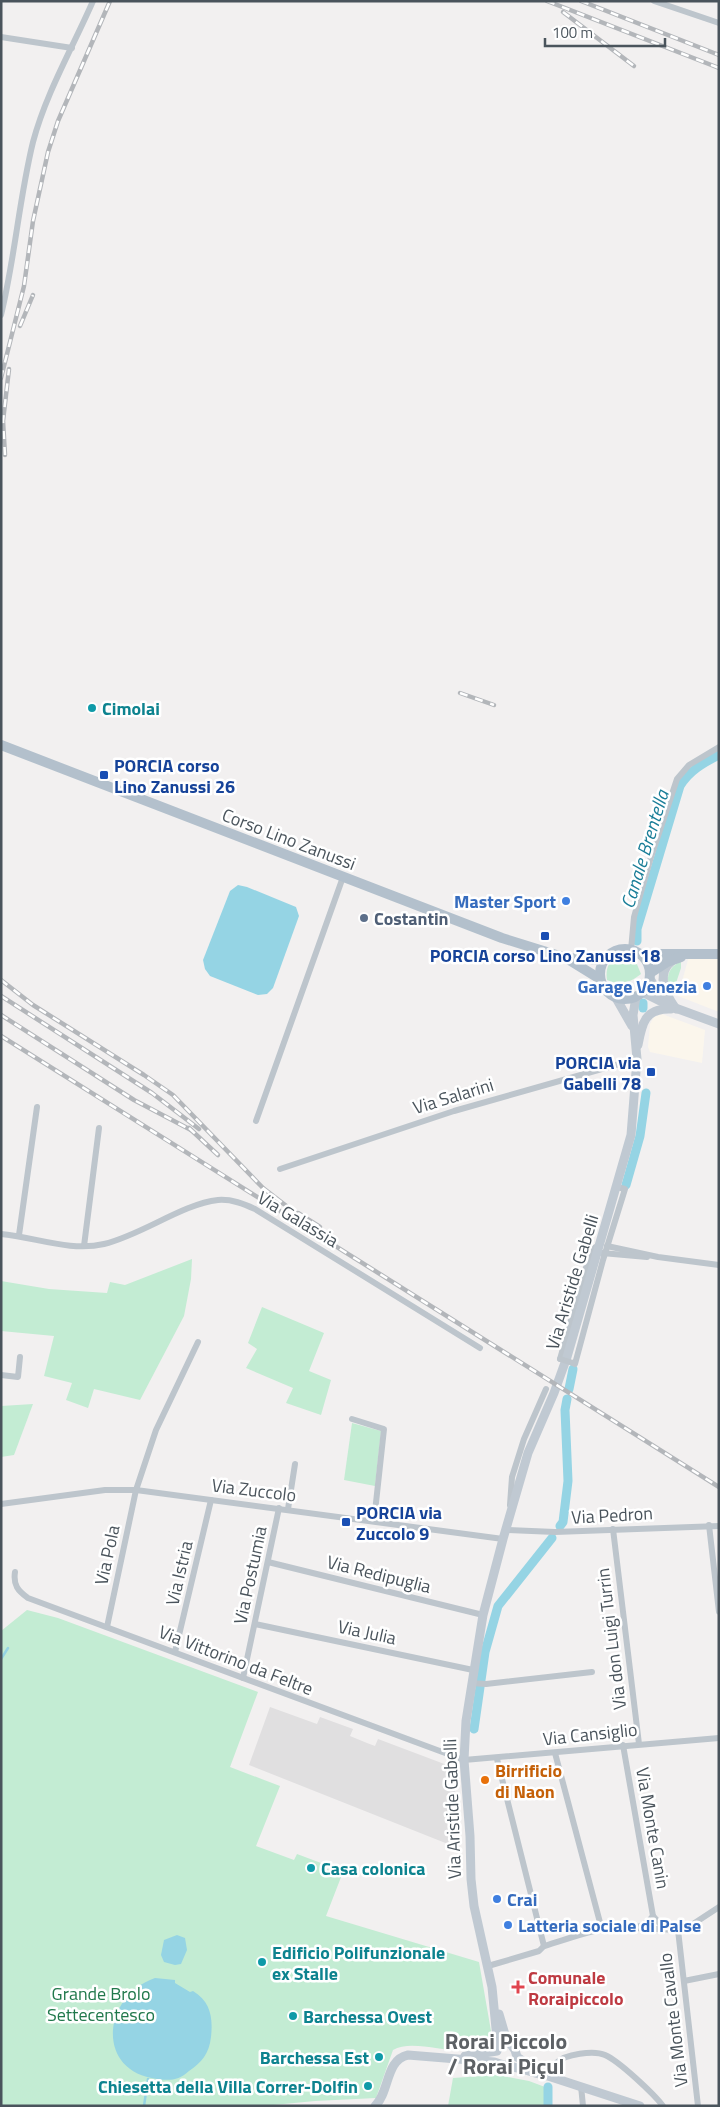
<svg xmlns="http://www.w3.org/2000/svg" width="720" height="2107" viewBox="0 0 720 2107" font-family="'Titillium Web',sans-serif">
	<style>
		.commercial { fill: #fbf6ec }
		.education { fill: #e0dfe0 }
		.green { fill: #c3ecd3 }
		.water { fill: #95d4e4 }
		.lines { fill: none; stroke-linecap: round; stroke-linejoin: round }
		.stream { stroke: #95d4e4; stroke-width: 2.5 }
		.canal { stroke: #95d4e4; stroke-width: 9 }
		.minor { stroke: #bdc5cc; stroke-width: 6 }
		.secondary { stroke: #c0c9d2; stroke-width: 9 }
		.primary { stroke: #b3c0cc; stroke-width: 10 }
		.rail-casing { stroke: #b3b6ba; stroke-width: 4.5 }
		.rail { stroke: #fff; stroke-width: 2.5; stroke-dasharray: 8; stroke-linecap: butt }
		.minor-bridge { stroke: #bdc5cc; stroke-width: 6 }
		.culture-dot { fill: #0f9aa8; stroke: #fff; stroke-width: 2 }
		.transit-dot { fill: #1a4fb4; stroke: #fff; stroke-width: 2 }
		.shop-dot { fill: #3f7fe0; stroke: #fff; stroke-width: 2 }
		.service-dot { fill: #5c6f8a; stroke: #fff; stroke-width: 2 }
		.food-dot { fill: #e8710a; stroke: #fff; stroke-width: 2 }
		.health-dot { fill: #e0444e; stroke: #fff; stroke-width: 2 }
		.labels { text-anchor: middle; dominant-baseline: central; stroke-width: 5; stroke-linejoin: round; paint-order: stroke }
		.culture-label { font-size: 18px; font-weight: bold; fill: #0d838f; stroke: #fff; text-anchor: start }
		.transit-label { font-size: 18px; font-weight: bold; fill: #164399; stroke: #fff; text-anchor: start }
		.street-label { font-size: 18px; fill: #4a545c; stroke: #fff }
		.shop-label { font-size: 18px; font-weight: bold; fill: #366cbe; stroke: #fff; text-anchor: end }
		.service-label { font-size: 18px; font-weight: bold; fill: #4e5e75; stroke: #fff; text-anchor: start }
		.food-label { font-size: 18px; font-weight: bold; fill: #c56008; stroke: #fff; text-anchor: start }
		.health-label { font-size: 18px; font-weight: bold; fill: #be3a42; stroke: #fff; text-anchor: start }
		.park-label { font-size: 18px; fill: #20784b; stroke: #fff }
		.water-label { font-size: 19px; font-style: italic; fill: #1a7e98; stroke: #fff }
		.district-label { font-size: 22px; font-weight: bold; fill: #5d6165; stroke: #fff }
	</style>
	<rect width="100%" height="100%" fill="#f2f0f0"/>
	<!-- commercial -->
	<g class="commercial">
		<path d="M689,956h30v56l-41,-16z"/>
		<path d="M662,1014l43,16 -3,33 -52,-11 -2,-5 2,-23 4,-7z"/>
	</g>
	<!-- education -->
	<path class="education" d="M270,1707l47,17 3,-7 33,12 -3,7 17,7 8,3 3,-7 69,26 6,8 1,5 6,66 -2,4 -209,-83z"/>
	<!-- green -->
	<g class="green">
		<path d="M625,956l11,6 5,12c-12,9 -20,12 -34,6 -2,-14 3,-22 18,-24z"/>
		<path d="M681,961v7l-9,27c-6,-16 -7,-25 9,-34z"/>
		<path d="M192,1259l-1,20 -7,37 -44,84 -46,-11 -6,19 -22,-8 6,-17 -28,-7 10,-40 -53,-5v-50l48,8 58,4 3,-11 15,3z"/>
		<path d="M262,1307l62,26 -15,38 22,9 -10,35 -35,-12 7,-15 -47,-20 11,-19 -9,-6z"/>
		<path d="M33,1404l-19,51 -13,2v-51z"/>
		<path d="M352,1423l29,8 -6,55 -31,-6z"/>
		<path d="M27,1610l31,8 200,74 -28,75 50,19 -24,60 38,14 3,-6 24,9v4l14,5 1,-2 7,2 -17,44 153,46 12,69 -1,13c-27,18 -74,-8 -97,6l-17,48 -61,3 -52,5h-262v-475z"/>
		<path d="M497,2075l32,6 16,6v19h-97l5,-28z"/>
	</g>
	<!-- water -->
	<g class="water">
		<path d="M238,885l9,2 49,20 3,9 -26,72 -6,6 -9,1 -48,-19 -5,-7 -2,-9 27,-69z"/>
		<path d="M177,1935l8,3 2,12 -6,14 -6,1 -11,-3 -3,-7 3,-15z"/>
		<path d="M155,1978l20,2v3l15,9 3,-1c18,11 20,27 18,46 -2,17 -9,25 -22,34 -10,9 -18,10 -32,8 -61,-7 -56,-82 -2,-101z"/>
	</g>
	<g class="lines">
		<!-- stream -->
		<g class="stream">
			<path d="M1,1659l7,-11"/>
			<path d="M144,2106l4,-27"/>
		</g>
		<!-- canal -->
		<g class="canal">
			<path d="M637,941v-12l43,-143c9,-15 23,-23 39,-31"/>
			<path d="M643,1003v5"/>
			<path d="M626,1185l14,-49 6,-43"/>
			<path d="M569,1389l4,-20"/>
			<path d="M560,1526l3,-4 5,-41 -3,-71 2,-11"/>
			<path d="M474,1729l11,-77 13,-46 54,-68"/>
			<path d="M548,2087v19"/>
		</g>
		<!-- minor -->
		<g class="minor">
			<path d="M654,1l65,22"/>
			<path d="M1,37l71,11"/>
			<path d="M1,315c14,-57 18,-116 32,-173 13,-49 40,-95 60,-141"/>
			<path d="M631,950l3,-33 17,-60 26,-78 12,-14 30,-18"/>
			<path d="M256,1121l87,-244"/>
			<path d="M280,1169l174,-58 183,-52"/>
			<path d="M1,1234c34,3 69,18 103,10 38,-9 78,-40 114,-44 14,-1 26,4 37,9l225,139"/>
			<path d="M19,1235l18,-128"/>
			<path d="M84,1246l15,-118"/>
			<path d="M607,1246l51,11 61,8"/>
			<path d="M602,1253l45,4"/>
			<path d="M560,1359l31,-109 8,-5"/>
			<path d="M573,1363l2,1 28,-104 22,-71 -8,-2"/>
			<path d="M1,1375l17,2 2,-20"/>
			<path d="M352,1419l32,10 -10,92"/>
			<path d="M1,1504l104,-14h31l367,49"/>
			<path d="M510,1505l2,-28 12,-38 22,-50"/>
			<path d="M288,1509l7,-45"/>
			<path d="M709,1525l10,87"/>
			<path d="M613,1529l26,215"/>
			<path d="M506,1530l49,2 164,-6"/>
			<path d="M268,1562l215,53"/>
			<path d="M15,1572c-2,13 3,19 13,26l436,162 255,-22"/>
			<path d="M255,1624l218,46"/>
			<path d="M107,1627l29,-137 20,-60 42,-88"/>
			<path d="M175,1652l36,-152"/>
			<path d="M243,1678l36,-170"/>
			<path d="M471,1683l15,1 106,-12"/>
			<path d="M623,1745l30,171 8,9 17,5 -44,-2"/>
			<path d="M555,1753l47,177"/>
			<path d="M497,1759l47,187"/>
			<path d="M488,1966l51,-15 5,-5c17,-5 33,-11 50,-15 19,-5 46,4 59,-15"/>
			<path d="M684,1981l35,-7"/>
			<path d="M548,2076c2,-5 5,-10 8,-13 9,-9 38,-13 49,-8 14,6 49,39 58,51"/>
			<path d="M581,2086l2,20"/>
			<path d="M698,2106l-20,-176 12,-4 29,-19"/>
		</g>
		<!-- secondary -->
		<g class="secondary">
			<path d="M672,961c-17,13 -6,34 4,48"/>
			<path d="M650,979l10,16 8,8"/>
			<path d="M642,992l28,14 49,18"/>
			<path d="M616,998l16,28"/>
			<path d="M638,1045c4,-22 7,-37 33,-36"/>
			<path d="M499,2014l7,24 9,12 2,7 18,12"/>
			<path d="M498,2049l-6,-62 -18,-81 -3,-27 -1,-43 -6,-76 2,-39 17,-106 20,-76 25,-86 26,-60 13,-36 64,-222 6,-76 -4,-44 3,-18"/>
			<path d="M465,2056l32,-5"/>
			<path d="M375,2106c15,-14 10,-46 33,-51l86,7c7,3 12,3 19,5 12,2 23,7 35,9l92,30"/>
		</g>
		<!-- primary -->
		<g class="primary">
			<path d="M1,745l501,193 64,20 38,2"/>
			<circle cx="625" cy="974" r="25"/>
			<path d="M640,954h79"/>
			<path d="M566,958l34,21"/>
			<path d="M650,973l17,-11 14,-5"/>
		</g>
		<defs>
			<g id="rail">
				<path d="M547,1l172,67"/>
				<path d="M581,1l138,54"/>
				<path d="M563,12l71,54"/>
				<path d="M20,326l13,-31"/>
				<path d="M1,378l23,-92 9,-65 15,-69 10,-31 52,-120"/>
				<path d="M5,455l-2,-34 6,-52"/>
				<path d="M460,693l34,12"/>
				<path d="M1,980l32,25 111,70 29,20 90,93 39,30"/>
				<path d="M1,996l151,97 47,36"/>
				<path d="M1,1015l133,85 57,30"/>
				<path d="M1,1036l718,451"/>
				<path d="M189,1128l29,27"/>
				<path d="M298,1213l22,14"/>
			</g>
		</defs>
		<!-- rail casing -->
		<use href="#rail" class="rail-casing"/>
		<!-- rail -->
		<use href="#rail" class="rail"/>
		<!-- minor-bridge -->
		<path class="minor-bridge" d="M560,1359l13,4"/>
	</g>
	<!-- markers -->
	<g class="culture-dot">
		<circle cx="92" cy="708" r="5"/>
		<circle cx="311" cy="1868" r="5"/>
		<circle cx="262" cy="1962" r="5"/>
		<circle cx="293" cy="2016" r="5"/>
		<circle cx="379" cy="2057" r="5"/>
		<circle cx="368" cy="2086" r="5"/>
	</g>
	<g class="transit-dot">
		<rect x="99" y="770" width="10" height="10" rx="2.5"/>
		<rect x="540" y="931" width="10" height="10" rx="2.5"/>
		<rect x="646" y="1067" width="10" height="10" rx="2.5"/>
		<rect x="341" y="1517" width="10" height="10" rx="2.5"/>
	</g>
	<g class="shop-dot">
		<circle cx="566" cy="901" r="5"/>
		<circle cx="707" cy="986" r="5"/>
		<circle cx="497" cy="1899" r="5"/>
		<circle cx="508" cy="1925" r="5"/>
	</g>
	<circle class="service-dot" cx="364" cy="918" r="5"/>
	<circle class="food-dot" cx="485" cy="1780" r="5"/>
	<path class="health-dot" d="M515.5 1979.5h5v5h5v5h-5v5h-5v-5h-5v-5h5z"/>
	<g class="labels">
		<!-- culture labels -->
		<g class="culture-label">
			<text x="102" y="708">Cimolai</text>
			<text x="321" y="1868">Casa colonica</text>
			<text x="272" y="1952">Edificio Polifunzionale<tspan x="272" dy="21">ex Stalle</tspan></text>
			<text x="303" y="2016">Barchessa Ovest</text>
			<text x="369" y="2057" text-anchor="end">Barchessa Est</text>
			<text x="358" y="2086" text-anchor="end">Chiesetta della Villa Correr-Dolfin</text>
		</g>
		<!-- transit labels -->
		<g class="transit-label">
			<text x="114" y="765">PORCIA corso<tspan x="114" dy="21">Lino Zanussi 26</tspan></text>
			<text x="545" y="955" text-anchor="middle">PORCIA corso Lino Zanussi 18</text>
			<text x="641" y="1062" text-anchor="end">PORCIA via<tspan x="641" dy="21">Gabelli 78</tspan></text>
			<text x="356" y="1512">PORCIA via<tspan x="356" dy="21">Zuccolo 9</tspan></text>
		</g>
		<!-- street labels -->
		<g class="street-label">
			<text transform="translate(289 839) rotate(21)">Corso Lino Zanussi</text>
			<text transform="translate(453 1096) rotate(-17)">Via Salarini</text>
			<text transform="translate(298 1219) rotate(31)">Via Galassia</text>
			<text transform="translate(572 1282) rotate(-73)">Via Aristide Gabelli</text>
			<text transform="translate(254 1490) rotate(7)">Via Zuccolo</text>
			<text transform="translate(612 1515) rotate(-3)">Via Pedron</text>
			<text transform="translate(107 1555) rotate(-78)">Via Pola</text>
			<text transform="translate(179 1573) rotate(-77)">Via Istria</text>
			<text transform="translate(379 1574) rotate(14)">Via Redipuglia</text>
			<text transform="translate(250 1575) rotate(-78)">Via Postumia</text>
			<text transform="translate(367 1632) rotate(12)">Via Julia</text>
			<text transform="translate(611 1639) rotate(-97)">Via don Luigi Turrin</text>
			<text transform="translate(236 1660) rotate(21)">Via Vittorino da Feltre</text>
			<text transform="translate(590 1734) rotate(-6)">Via Cansiglio</text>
			<text transform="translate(452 1809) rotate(-92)">Via Aristide Gabelli</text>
			<text transform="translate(653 1828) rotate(80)">Via Monte Canin</text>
			<text transform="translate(673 2020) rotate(-97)">Via Monte Cavallo</text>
		</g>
		<!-- shop labels -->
		<g class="shop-label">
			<text x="556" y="901">Master Sport</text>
			<text x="697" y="986">Garage Venezia</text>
			<text x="507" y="1899" text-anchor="start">Crai</text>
			<text x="518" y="1925" text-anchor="start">Latteria sociale di Palse</text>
		</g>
		<!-- service labels -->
		<g class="service-label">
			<text x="374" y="918">Costantin</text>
		</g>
		<!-- food labels -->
		<g class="food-label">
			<text x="495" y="1770">Birrificio<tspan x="495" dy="21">di Naon</tspan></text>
		</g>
		<!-- health labels -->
		<g class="health-label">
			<text x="528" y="1977">Comunale<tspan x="528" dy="21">Roraipiccolo</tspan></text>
		</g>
		<!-- park labels -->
		<g class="park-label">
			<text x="101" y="1993">Grande Brolo<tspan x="101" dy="21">Settecentesco</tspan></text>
		</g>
		<!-- water labels -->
		<g class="water-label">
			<text transform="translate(644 849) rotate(-73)">Canale Brentella</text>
		</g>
		<!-- district labels -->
		<g class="district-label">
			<text x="506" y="2041">Rorai Piccolo<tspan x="506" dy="25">/ Rorai Piçul</tspan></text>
		</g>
	</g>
	<!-- border -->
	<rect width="720" height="2107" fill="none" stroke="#4a545c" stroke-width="5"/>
	<!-- scale -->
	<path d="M545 38v8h120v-8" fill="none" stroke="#4a545c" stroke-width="2.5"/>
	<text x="552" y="38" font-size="15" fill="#4a545c" stroke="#ffffff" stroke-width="4" paint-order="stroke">100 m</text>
</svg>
